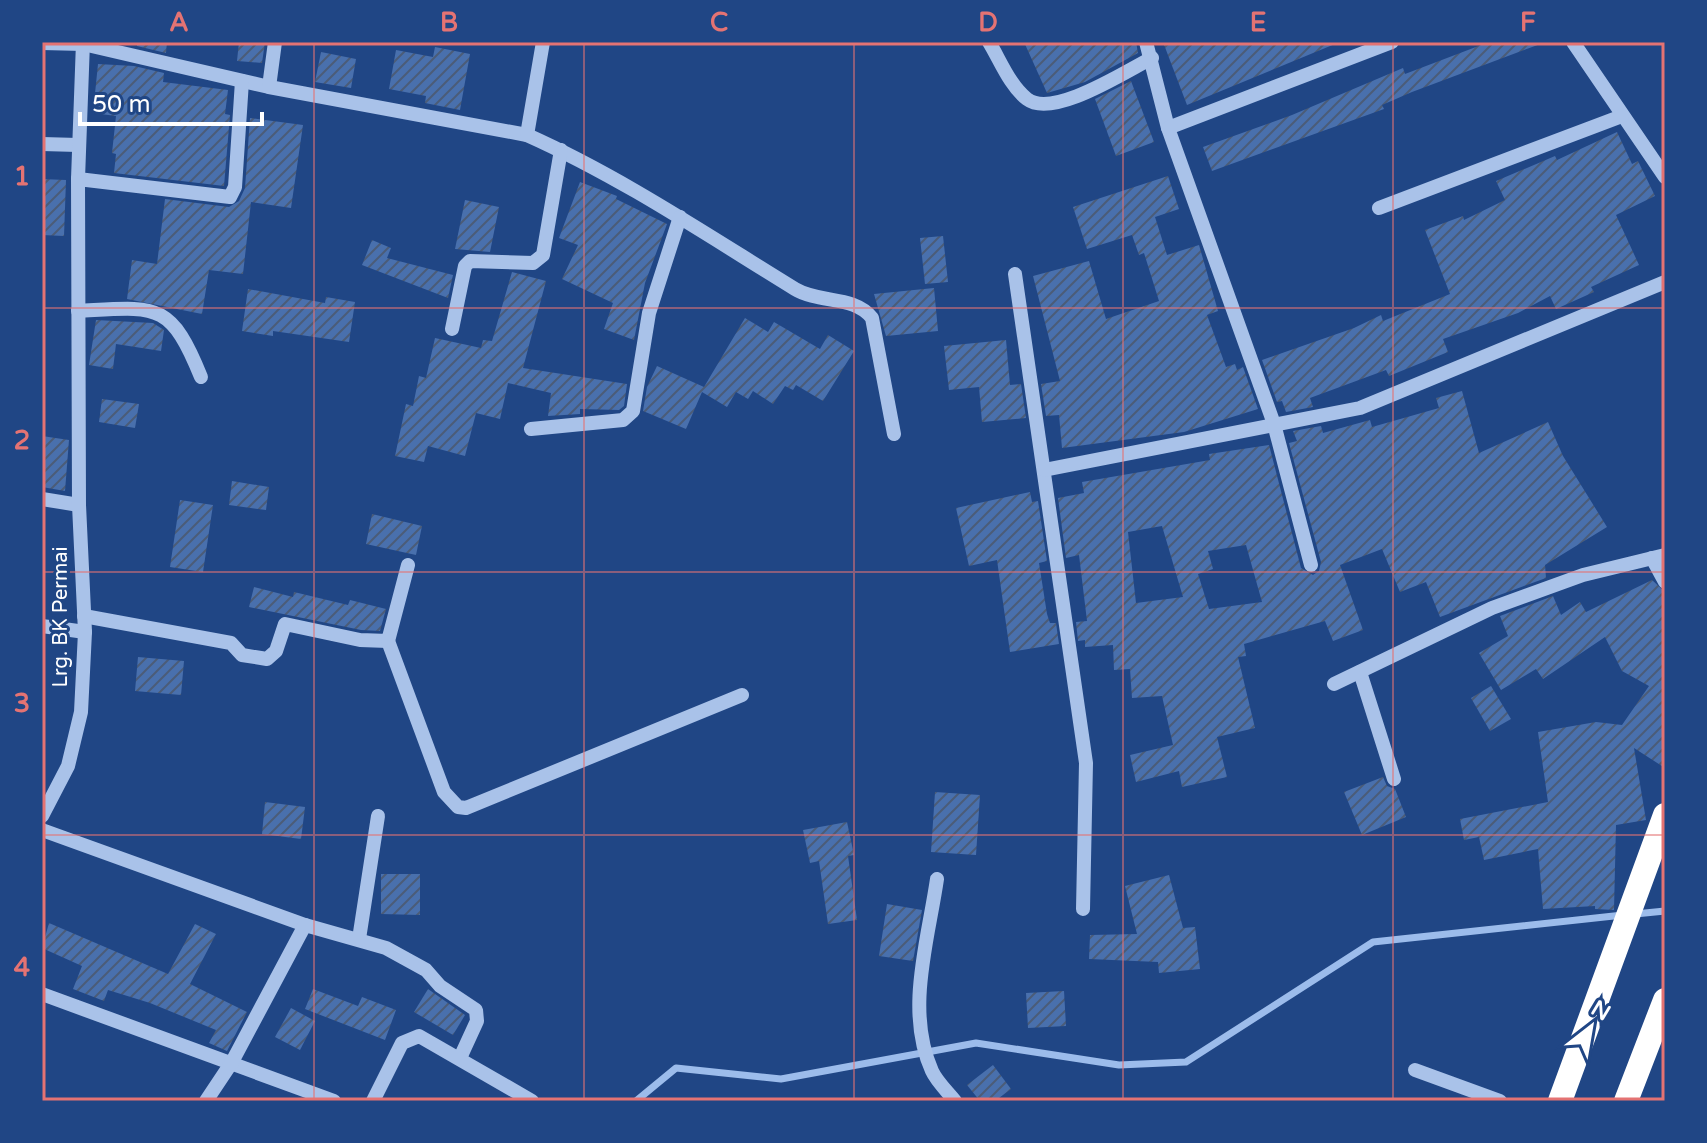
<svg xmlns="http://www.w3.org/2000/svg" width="1707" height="1143" viewBox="0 0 1707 1143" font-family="'Varela Round',sans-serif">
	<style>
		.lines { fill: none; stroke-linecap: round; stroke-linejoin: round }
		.stream { stroke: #9cbceb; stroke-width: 7 }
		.building { fill: url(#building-hatch); fill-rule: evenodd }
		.minor { stroke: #a9c2e9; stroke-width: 14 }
		.highway { stroke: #fff; stroke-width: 24 }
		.grid { fill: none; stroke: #e47373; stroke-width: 2; stroke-opacity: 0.55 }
		.labels { text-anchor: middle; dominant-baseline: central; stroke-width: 6; stroke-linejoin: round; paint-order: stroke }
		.street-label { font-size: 20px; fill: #fff; stroke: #204685 }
		.neatline { fill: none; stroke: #e47373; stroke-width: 3 }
		.grid-label { font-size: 26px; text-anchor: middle; font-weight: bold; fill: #e47373 }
	</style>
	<defs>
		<pattern id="building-hatch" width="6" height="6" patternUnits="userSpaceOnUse" patternTransform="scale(2)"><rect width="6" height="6" fill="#4970ad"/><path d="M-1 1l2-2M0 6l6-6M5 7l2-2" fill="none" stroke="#4b5c78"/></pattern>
	</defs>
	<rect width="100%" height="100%" fill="#204685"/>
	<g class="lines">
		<!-- stream -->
		<g class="stream">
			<path d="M1635,914l30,-3"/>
			<path d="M636,1101l40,-33 105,11 195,-36 143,22 67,-3 187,-120 250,-27"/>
		</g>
	</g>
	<!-- building -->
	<g class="building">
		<path d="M137,42h30l-1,11 -29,-7z"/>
		<path d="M239,42h26l-3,21 -25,-2z"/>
		<path d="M1024,42h112l2,11 -53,29 -38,11z"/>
		<path d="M1163,42h172v2l-148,61z"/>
		<path d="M1489,42l54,1 -131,49 -30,13 2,4 -172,62 -9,-24 89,-32 111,-47 2,6z"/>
		<path d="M435,47l35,7 -10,56 -35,-7 1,-7 -37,-7 7,-39 37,7z"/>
		<path d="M321,52l35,7 -5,29 -36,-6z"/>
		<path d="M98,64l36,2 30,7 -1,9 65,8 -3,24 5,1 -6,71 -110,-13 2,-19 -4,-1 4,-37 -23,-3z"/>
		<path d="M1131,81l23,61 -38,14 -21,-57z"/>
		<path d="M250,118l53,7 -12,83 -40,-6 -8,72 -34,-4 -7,44 -75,-15 5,-39 25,4 8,-65 64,8 10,-6 6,-13z"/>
		<path d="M1617,132l15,32 6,-3 17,35 -39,19 23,50 -48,22 3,5 -38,17 -6,-13 -32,17 -75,26 5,13 -59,24 -3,-6 -76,28 3,9 -27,5 -4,-11 -5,1 -15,-42 92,-32 27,-13 2,6 67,-27 -25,-64 38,-14 1,4 41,-20 -9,-19 59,-25 2,4z"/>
		<path d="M1168,176l11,33 -24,8 12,38 32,-10 19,66 -11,4 19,52 9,-3 2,6 6,-3 15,42 -74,23 -122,16 -3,-33 -13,1 -5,-32 19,-3 -27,-105 56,-15 17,58 53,-18 -15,-48 -5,2 -7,-20 -45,14 -14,-42z"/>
		<path d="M42,179l24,1 -2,56 -22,-1z"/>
		<path d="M580,182l37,14 -1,3 51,25 -22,59 -11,57 -30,-11 9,-26 -51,-24 16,-34 -19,-7z"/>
		<path d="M465,200l34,7 -9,45 -35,-3z"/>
		<path d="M943,236l5,46 -23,2 -5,-46z"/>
		<path d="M372,240l19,8 -4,10 66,17 -5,23 -86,-33z"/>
		<path d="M512,272l34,9 -23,87 104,16 -3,22 -5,4 -39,-1v5l-32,2 3,-23 -43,-10 -8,36 -24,-6 -11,43 -37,-10 -4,16 -29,-6 11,-52 7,2 6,-30 7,2 9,-40 46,10 2,-8 9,1z"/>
		<path d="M934,288l4,43 -52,5 -12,-42z"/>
		<path d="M248,289l77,14 1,-6 29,5 -6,40 -76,-11v5l-31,-5z"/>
		<path d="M745,318l23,14 6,-10 46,27 8,-14 26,16 -31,50 -27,-16 -3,5 -8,-4 -12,18 -20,-13 -5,8 -12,-7 -9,15 -25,-15 -16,37 -43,-18 4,-24 10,-21 47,21z"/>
		<path d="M96,320l57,3 11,7 -3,21 -45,-7 -3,25 -24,-4z"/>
		<path d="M1006,340l4,45 11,-1 5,34 -44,4 -3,-35 -30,3 -5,-44z"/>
		<path d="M1462,391l17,62 69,-31 15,34 44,71 -62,38 1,13 -106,39 -14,-35 -26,10 -18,-43 -42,16 23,65 -30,11 -8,-20 -81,23 2,12 -8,1 17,71 -38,9 10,40 -45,10 -3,-16 -43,11 -6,-27 43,-10 -11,-49 -30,2 -2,-29 -16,1 -1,-25 -28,2v-7l-7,1 -2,-19 11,-1 -8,-66 -13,3 -8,-60 26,-5 -2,-11 128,-22 -1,-6 60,-9 32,123 12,7 6,-4 2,-9 -32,-119 8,-2 -4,-10 28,-5 2,7 47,-13 2,7 67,-19 -3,-10zM1162,526l21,71 -47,6 -8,-71zM1246,545l16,57 -53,7 -11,-35 15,-5 -5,-18z"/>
		<path d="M102,399l37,5 -4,24 -36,-6z"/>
		<path d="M42,436l27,4 -4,51 -23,-4z"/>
		<path d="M232,481l37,6 -3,23 -37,-5z"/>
		<path d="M1030,492l2,10 6,-1 9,60 -8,2 8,51 3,9h6l3,21 -49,8 -13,-92 -28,6 -13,-58z"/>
		<path d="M180,500l33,5 -10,67 -33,-5z"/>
		<path d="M372,514l50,12 -6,29 -50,-11z"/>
		<path d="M1652,580l13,12v176l-31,-20 12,72 -30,5 -2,85 -19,-1v-3l-52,3 -5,-60 -54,11 -5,-23 -15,3 -4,-21 88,-17 -10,-70 58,-10 26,3 27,-39 -27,-15 -17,-34 -62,42 -7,-10 -35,21 -22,-37 29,-17 -8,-20 53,-20 8,19 19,-13 6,10z"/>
		<path d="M254,587l39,10 1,-5 54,13 2,-5 36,9 -6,22 -19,-1 -112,-23z"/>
		<path d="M138,657l46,4 -3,34 -46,-4z"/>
		<path d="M1491,686l20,33 -21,12 -19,-33z"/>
		<path d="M1383,777l4,9 8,3 11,28 -44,18 -18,-43z"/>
		<path d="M935,792l45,3 -4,60 -45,-3z"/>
		<path d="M265,802l40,5 -4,32 -39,-5z"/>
		<path d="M847,822l7,33 -6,1 9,64 -29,4 -9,-63 -9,2 -7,-33z"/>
		<path d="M381,874h39v41l-39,-1z"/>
		<path d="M1169,875l14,53 12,-1 5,42 -41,4 -1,-11 -69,-3 1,-24 47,-1 -12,-48z"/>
		<path d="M887,904l35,6 -9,51 -34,-5z"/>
		<path d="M49,923l119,51 27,-50 21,10 -26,50 57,28 -20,39 -18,-8 7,-13 -66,-27 -42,-13 -4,11 -31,-12 9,-23 -40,-18z"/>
		<path d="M313,989l45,17 4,-9 34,13 -11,30 -80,-31z"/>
		<path d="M428,989l37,26 -12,20 -39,-23z"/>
		<path d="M1064,991l2,35 -38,2 -2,-35z"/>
		<path d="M291,1008l24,13 -15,29 -25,-13z"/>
		<path d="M993,1065l18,24 -16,12h-15l-13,-16z"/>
	</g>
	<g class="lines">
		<!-- minor -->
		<g class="minor">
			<path d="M989,42c11,18 21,44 38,57 26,20 99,-28 125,-41"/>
			<path d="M1146,42l22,86"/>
			<path d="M1573,42l92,135"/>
			<path d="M42,43l41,1 186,43 258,48c94,42 180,100 268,154 25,15 59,6 77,29l22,116"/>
			<path d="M269,87l6,-45"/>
			<path d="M527,135l16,-93"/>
			<path d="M42,144l36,1"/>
			<path d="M78,179l152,18 5,-10 7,-106"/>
			<path d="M1379,208l243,-92"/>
			<path d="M1015,274l71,489 -3,146"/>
			<path d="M78,311c78,-4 92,-11 123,66"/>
			<path d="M452,329l13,-63 5,-5 63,2 10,-8 18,-105"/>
			<path d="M531,429l92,-9 10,-9 16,-98 31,-96"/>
			<path d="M1044,470l316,-62 305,-126"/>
			<path d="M42,499l37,6"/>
			<path d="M1652,558l13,24"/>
			<path d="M1311,565l-37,-141 -106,-296 224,-86"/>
			<path d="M84,616l147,27 11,12 25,4 9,-8 9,-27 75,16 28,1 20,-76"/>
			<path d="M42,626l43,6"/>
			<path d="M388,641l56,151 14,15 8,1 276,-113"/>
			<path d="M1360,672l34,107"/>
			<path d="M1334,684l158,-76 91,-33 82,-20"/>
			<path d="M42,816l26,-50 13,-54 4,-80 -6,-127 -1,-326 5,-137"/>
			<path d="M42,830l263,95 81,23 40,22 14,16 36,24 1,11 -17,37"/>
			<path d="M937,879c-9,62 -32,132 -5,192 5,11 16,21 23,30"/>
			<path d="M359,939l19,-123"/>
			<path d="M42,994l292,107"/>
			<path d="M1415,1070l85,31"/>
			<path d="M206,1101l26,-39 73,-137"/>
			<path d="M373,1101l29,-58 17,-7 113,65"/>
		</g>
		<!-- highway -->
		<g class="highway">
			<path d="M1560,1101l105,-286"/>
			<path d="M1626,1101l39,-101"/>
		</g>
	</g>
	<!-- grid -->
	<path class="grid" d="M314,42v1059M584,42v1059M854,42v1059M1123,42v1059M1393,42v1059M42,308h1623M42,572h1623M42,835h1623"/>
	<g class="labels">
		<!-- street labels -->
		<g class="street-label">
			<text transform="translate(61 617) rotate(-90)">Lrg. BK Permai</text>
		</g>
	</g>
	<!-- border -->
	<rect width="1707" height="1143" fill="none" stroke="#204685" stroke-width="88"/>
	<!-- north arrow -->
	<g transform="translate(1591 1027) rotate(31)" stroke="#204685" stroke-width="6" paint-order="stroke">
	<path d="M0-6L14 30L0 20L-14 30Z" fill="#ffffff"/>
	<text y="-12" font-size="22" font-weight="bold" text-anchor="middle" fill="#ffffff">N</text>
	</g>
	<!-- scale -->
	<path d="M80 112v12h182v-12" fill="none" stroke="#ffffff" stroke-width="4"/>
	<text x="92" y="112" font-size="24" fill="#ffffff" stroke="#204685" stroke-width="6" paint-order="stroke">50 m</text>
	<rect x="44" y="44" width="1619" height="1055" class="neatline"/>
	<g class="grid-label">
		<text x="179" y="31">A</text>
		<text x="449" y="31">B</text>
		<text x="719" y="31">C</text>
		<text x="988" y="31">D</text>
		<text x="1258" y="31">E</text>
		<text x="1528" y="31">F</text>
		<text x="22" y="185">1</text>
		<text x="22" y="449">2</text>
		<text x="22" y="712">3</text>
		<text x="22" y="976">4</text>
	</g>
</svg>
